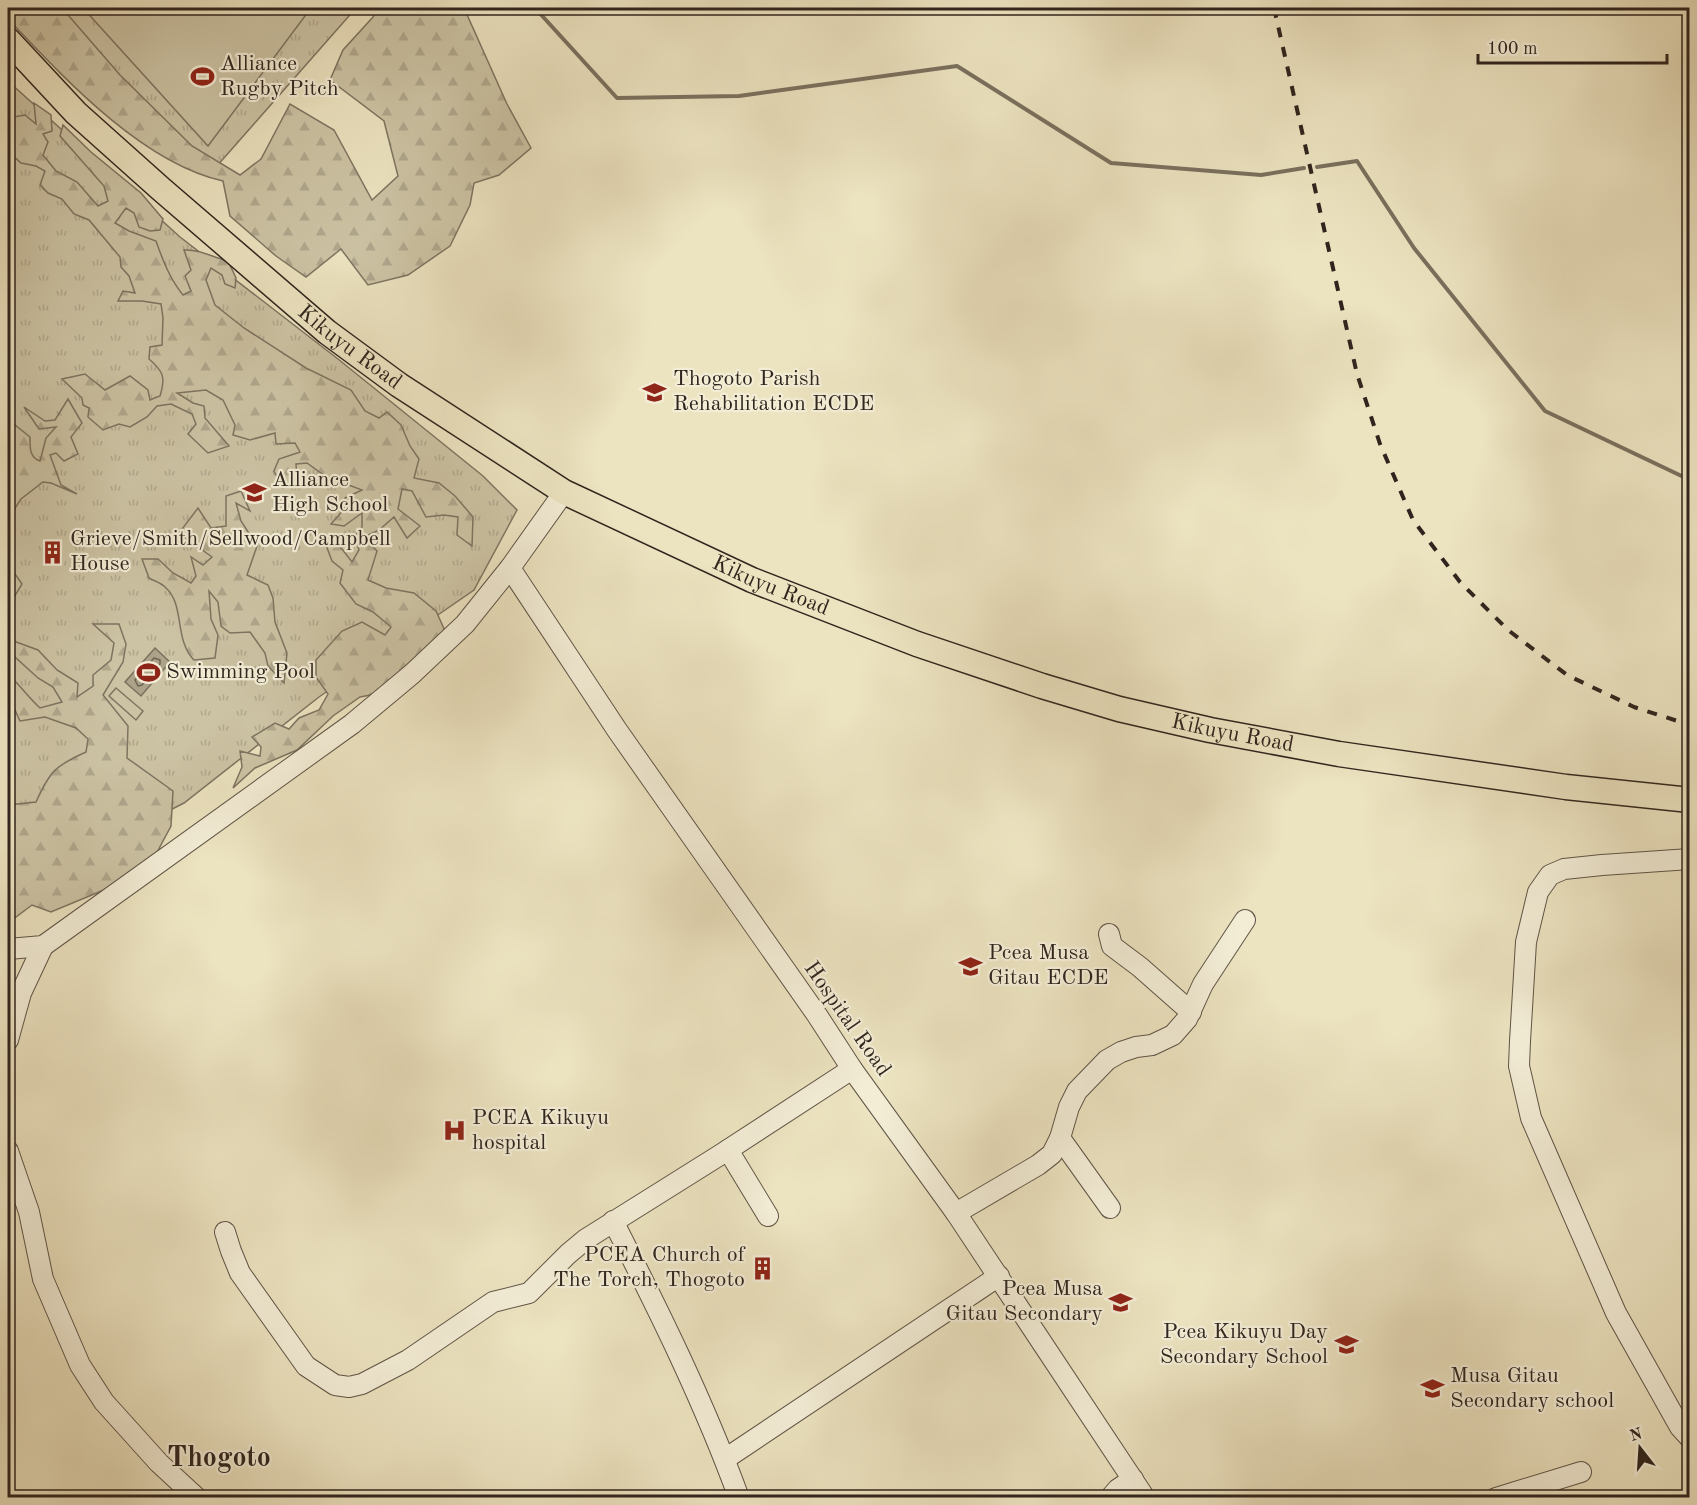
<svg xmlns="http://www.w3.org/2000/svg" width="1697" height="1505" viewBox="0 0 1697 1505" font-family="'Old Standard TT',serif">
	<style>
		.grass { fill: url(#grass-tufts); stroke: #7e7461; stroke-width: 1.5 }
		.forest { fill: url(#forest-firs); stroke: #7e7461; stroke-width: 1.5 }
		.pitch { fill: #ccc3a4; stroke: #7e7461; stroke-width: 1.5 }
		.water { fill: #aca289; stroke: #7a705e; stroke-width: 1.5 }
		.lines { fill: none; stroke-linecap: round; stroke-linejoin: round }
		.shore { stroke: #6e6454; stroke-width: 1.5 }
		.stream { stroke: #7a705e; stroke-width: 4 }
		.minor-casing { stroke: #5f5446; stroke-width: 22 }
		.major-casing { stroke: #30251e; stroke-width: 27 }
		.minor { stroke: #f3edd6; stroke-width: 20 }
		.major { stroke: #ece3c0; stroke-width: 24 }
		.rail { stroke: #30251e; stroke-width: 4; stroke-dasharray: 10 10; stroke-linecap: butt }
		.labels { text-anchor: middle; dominant-baseline: central; stroke-width: 4.5; stroke-linejoin: round; paint-order: stroke }
		.poi-label { font-size: 22px; fill: #30251e; stroke: #f3edd6; text-anchor: start }
		.street-label { font-size: 22px; fill: #30251e; stroke: #f3edd6 }
		.district-label { font-size: 28px; font-weight: bold; fill: #30251e; stroke: #f3edd6 }
	</style>
	<defs>
		<pattern id="grass-tufts" width="24" height="20" patternUnits="userSpaceOnUse" patternTransform="scale(1.5)"><rect width="24" height="20" fill="#ccc3a4"/><path d="M3 7l-1-3M5 7V3M7 7l1-3M15 17l-1-3M17 17v-4M19 17l1-3" fill="none" stroke="#b0a78d"/></pattern>
		<pattern id="forest-firs" width="22" height="20" patternUnits="userSpaceOnUse" patternTransform="scale(1.5)"><rect width="22" height="20" fill="#ccc3a4"/><path d="M5 1l3.5 6h-7zM16 11l3.5 6h-7z" fill="#b0a78d"/></pattern>
	</defs>
	<rect width="100%" height="100%" fill="#ece3c0"/>
	<filter id="stains"><feTurbulence type="fractalNoise" baseFrequency=".00333" numOctaves="4"/><feColorMatrix values="0 0 0 0 .2 0 0 0 0 .09 0 0 0 0 .02 0 0 0 .5 -.17"/></filter>
	<radialGradient id="worn" r=".72"><stop offset=".6" stop-color="#630" stop-opacity="0"/><stop offset="1" stop-color="#630" stop-opacity=".3"/></radialGradient>
	<!-- grass -->
	<g class="grass">
		<path d="M9,8h347l-147,167 -183,-165 -18,20v-21z"/>
		<path d="M8,81l172,156 158,122 145,117 34,34 -43,80 -155,107 -135,106 -132,67 -44,16z"/>
	</g>
	<!-- forest -->
	<g class="forest">
		<path d="M8,8h54l58,67 72,71 48,29 21,-16 29,-55 44,26 38,70 26,-24 -14,-55 -54,-41 13,-30 30,-33 5,-9h86l43,96 24,44 -32,27 -25,8 -4,22 -20,41 -42,29 -40,10 -27,-36 -35,28 -30,-21 -46,-40 -7,-35c-81,-18 -159,-103 -215,-162z"/>
		<path d="M34,103l17,12 1,16 -9,3 5,8 -5,13 13,16 21,11 21,24 10,-5 -4,-15 -44,-50 3,-11 28,27 50,41 22,26 -3,11 -10,1 -11,-4 -5,-14 -8,-5 -11,15 14,8 27,10c7,20 14,38 27,54l8,-4 -6,-15 6,-6 -7,-20c15,-1 28,7 44,11l8,17 -1,10 -10,-4 -3,-9 -11,-7 -5,12 9,25 29,23 62,40 45,22 14,21 14,7 8,-6 14,13 9,21 9,13 -5,19 25,5 16,13 18,21 -1,29 -15,-11 1,-18 -14,-2 -18,2 -14,-26 -10,-2 -4,20 22,17 -13,12 -13,-21 -15,13 -15,7 13,14 -9,29 18,8 28,5 22,18 10,22 -70,61 -16,3 -27,19 -36,34 -42,18 -22,20 9,-21 -2,-16 20,5 1,-9 -9,-10 23,-14 14,6 10,-11 20,-8 9,-16 -12,-17v-17l26,-29 20,-9 23,13 6,-8 -18,-15 -17,-8 -16,-21 3,-13 -11,-9 -6,-16 9,-5 17,22 7,-12 -4,-14 7,-9v-14l-18,13 -13,-2 14,-16v-10l17,-8 -37,-14 -18,-13 -11,1 1,15 -14,9 -9,-17 5,-12 21,-7 -5,-9 -19,1 -1,-11 -25,7 -17,-5 2,-10 -12,-25 -17,-10 -29,3 16,10 11,3 1,12 24,28 -21,7 -20,-19 8,-10 -4,-10 -21,-10 -14,2 -10,11 -17,10 -11,-3 -16,6 -15,-13 1,-9 -6,-3 -1,-7 -20,-19 23,-5 20,16 25,-14 18,14 2,10 10,-4c6,-19 3,-25 -11,-37l1,-12 12,-2 1,-27 -2,-14 -19,-3h-24l5,-10 12,2 -6,-17 -8,-9 -1,-10 -31,-37 -15,-6 -12,-15 -14,-6 -8,-8 5,-14 -9,-5 -15,-3 -13,-12v-33l17,-3 11,9z"/>
		<path d="M68,399l14,24 -11,14 7,17 -14,7 -8,-8 -6,2 11,30 16,9 -26,-11 -8,-1 -22,17 -13,20v-111l1,12 21,17c0,10 -1,20 10,24l6,-23 10,-11 -17,2 -15,-22 21,14 10,-1z"/>
		<path d="M241,491l9,20 -14,-8 5,18 16,25 -10,29 21,10 5,13 2,24 12,31 -3,30 -16,-17 -3,-13 -15,-21 -20,1 -9,-7 -3,-24 -9,-11 2,28 7,16 -3,23 -21,2c-20,-20 -9,-55 -28,-72 -4,-5 -12,-7 -17,-10l-7,-19h16l15,14 18,10 5,-7 -5,-19 12,8 9,-8 -33,-24 19,-25 13,20 15,-2v-30z"/>
		<path d="M13,571l9,13 -9,15 -5,-3v-19z"/>
		<path d="M93,624h26l7,20 -3,18 -20,33 25,31 -1,32 46,33 -2,35 -16,30 -44,31 -60,25 -19,-7 -24,18v-118l28,-3c14,-31 19,-36 50,-50l2,-13 -12,-11 -31,-11 -25,4c-8,-15 -12,-30 -12,-47 12,11 20,23 32,34l22,-6 -9,-15 -15,-9 -23,-21 -7,-18 30,11 19,20 21,13 -1,14 16,-11v-11l18,-15 3,-17z"/>
	</g>
	<!-- pitch -->
	<g class="pitch">
		<path d="M83,8h228l-103,138z"/>
		<path d="M116,688l27,23 -7,9 -27,-24z"/>
	</g>
	<!-- water -->
	<path class="water" d="M155,648l15,14 -29,34 -16,-14z"/>
	<g class="lines">
		<!-- shore -->
		<path class="shore" d="M154,658l6,2v4l-18,21 -4,1 -3,-6z"/>
		<!-- stream -->
		<g class="stream">
			<path d="M535,8l82,90 122,-2 218,-30 154,97 150,12 43,-7"/>
			<path d="M1317,167l40,-6 57,87 131,163 145,69"/>
		</g>
		<defs>
			<g id="minor">
				<path d="M510,568l107,162 200,285 35,54 104,144 189,285"/>
				<path d="M1690,859l-88,6 -38,4 -14,6 -12,17 -12,50 -6,99 -1,25 12,52 85,195 64,114 10,11"/>
				<path d="M1109,934l3,12 28,21 51,45"/>
				<path d="M8,949l35,-3 309,-222 60,-50 53,-50 45,-56 54,-76"/>
				<path d="M8,1040l13,-47 22,-47"/>
				<path d="M1060,1138l50,70"/>
				<path d="M728,1150l40,66"/>
				<path d="M8,1151l21,61 14,67 37,86 24,37 55,61 38,35"/>
				<path d="M956,1213l82,-48 14,-11 8,-16 9,-31 8,-16 30,-31 14,-8 15,-5 16,-2 21,-10 14,-16 16,-35 42,-64"/>
				<path d="M613,1221c46,90 91,181 126,277"/>
				<path d="M225,1232l6,19 9,22 66,93 29,19 14,2 13,-3 46,-24 85,-58 36,-9 39,-39 18,-15 134,-84 132,-86"/>
				<path d="M725,1459l274,-183"/>
				<path d="M1110,1498l8,-9 15,-10"/>
				<path d="M1496,1498l85,-26"/>
			</g>
			<g id="major">
				<path id="s1" d="M8,40l68,73 85,76 166,143 72,53 165,107 188,88 165,64 125,42 77,23 91,21 129,24 227,33 124,13"/>
			</g>
		</defs>
		<!-- minor casing -->
		<use href="#minor" class="minor-casing"/>
		<!-- major casing -->
		<use href="#major" class="major-casing"/>
		<!-- minor -->
		<use href="#minor" class="minor"/>
		<!-- major -->
		<use href="#major" class="major"/>
		<!-- rail -->
		<path class="rail" d="M1274,8l83,366 23,70 33,76 47,62 48,48 59,45 67,32 56,18"/>
	</g>
	<!-- icons -->
	<defs>
		<symbol id="stadium-bare" viewBox="-9 -9 18 18"><path d="M0-5a6.5 5 0 1 0 0 10a6.5 5 0 1 0 0-10ZM-3.5-1.8h7v3.6h-7Z" fill="#8f2418" stroke="#f3edd6" stroke-width="2.5" paint-order="stroke"/></symbol>
		<symbol id="school-bare" viewBox="-9 -9 18 18"><path d="M0-5L7-2L0 1L-7-2ZM-4 1L0 2.5L4 1V4Q0 6-4 4Z" fill="#8f2418" stroke="#f3edd6" stroke-width="2.5" paint-order="stroke"/></symbol>
		<symbol id="building-bare" viewBox="-9 -9 18 18"><path d="M-4-6H4V6H1V3H-1V6H-4ZM-2.5-4.3h1.7v1.8h-1.7ZM.8-4.3h1.7v1.8H.8ZM-2.5-1h1.7V.8h-1.7ZM.8-1h1.7V.8H.8Z" fill="#8f2418" stroke="#f3edd6" stroke-width="2.5" paint-order="stroke"/></symbol>
		<symbol id="hospital-bare" viewBox="-9 -9 18 18"><path d="M-5-5h3v3.5h4V-5h3V5h-3V1.5h-4V5h-3Z" fill="#8f2418" stroke="#f3edd6" stroke-width="2.5" paint-order="stroke"/></symbol>
	</defs>
	<g fill-rule="evenodd">
		<use href="#stadium-bare" x="186" y="60" width="33" height="33"/>
		<use href="#school-bare" x="638" y="376" width="33" height="33"/>
		<use href="#school-bare" x="238" y="476" width="33" height="33"/>
		<use href="#building-bare" x="36" y="536" width="33" height="33"/>
		<use href="#stadium-bare" x="132" y="656" width="33" height="33"/>
		<use href="#school-bare" x="954" y="950" width="33" height="33"/>
		<use href="#hospital-bare" x="438" y="1114" width="33" height="33"/>
		<use href="#building-bare" x="746" y="1252" width="33" height="33"/>
		<use href="#school-bare" x="1104" y="1286" width="33" height="33"/>
		<use href="#school-bare" x="1330" y="1328" width="33" height="33"/>
		<use href="#school-bare" x="1416" y="1372" width="33" height="33"/>
	</g>
	<g class="labels">
		<!-- poi labels -->
		<g class="poi-label">
			<text x="220" y="64">Alliance<tspan x="220" dy="25">Rugby Pitch</tspan></text>
			<text x="673" y="379">Thogoto Parish<tspan x="673" dy="25">Rehabilitation ECDE</tspan></text>
			<text x="272" y="480">Alliance<tspan x="272" dy="25">High School</tspan></text>
			<text x="70" y="539">Grieve/Smith/Sellwood/Campbell<tspan x="70" dy="25">House</tspan></text>
			<text x="166" y="672">Swimming Pool</text>
			<text x="988" y="953">Pcea Musa<tspan x="988" dy="25">Gitau ECDE</tspan></text>
			<text x="472" y="1118">PCEA Kikuyu<tspan x="472" dy="25">hospital</tspan></text>
			<text x="745" y="1255" text-anchor="end">PCEA Church of<tspan x="745" dy="25">The Torch, Thogoto</tspan></text>
			<text x="1103" y="1289" text-anchor="end">Pcea Musa<tspan x="1103" dy="25">Gitau Secondary</tspan></text>
			<text x="1328" y="1332" text-anchor="end">Pcea Kikuyu Day<tspan x="1328" dy="25">Secondary School</tspan></text>
			<text x="1450" y="1376">Musa Gitau<tspan x="1450" dy="25">Secondary school</tspan></text>
		</g>
		<!-- street labels -->
		<g class="street-label">
			<text stroke="none"><textPath href="#s1" startOffset="460">Kikuyu Road</textPath></text>
			<text stroke="none"><textPath href="#s1" startOffset="946">Kikuyu Road</textPath></text>
			<text stroke="none"><textPath href="#s1" startOffset="1432">Kikuyu Road</textPath></text>
			<text transform="translate(847 1019) rotate(55)">Hospital Road</text>
		</g>
		<!-- district labels -->
		<g class="district-label">
			<text x="219" y="1459">Thogoto</text>
		</g>
	</g>
	<!-- margin -->
	<rect width="1697" height="1505" fill="none" stroke="#ece3c0" stroke-width="30"/>
	<rect x="9" y="9" width="1679" height="1487" fill="none" stroke="#30251e" stroke-width="3"/>
	<rect x="15" y="15" width="1667" height="1475" fill="none" stroke="#30251e" stroke-width="1.5"/>
	<!-- north arrow -->
	<g transform="translate(1640 1448) rotate(343)" stroke="#f3edd6" stroke-width="4.5" paint-order="stroke">
	<path d="M0-4.5L10 22L0 15L-10 22Z" fill="#30251e"/>
	<text y="-9" font-size="16" font-weight="bold" text-anchor="middle" fill="#30251e">N</text>
	</g>
	<!-- scale -->
	<path d="M1478 54v9h189v-9" fill="none" stroke="#30251e" stroke-width="3"/>
	<text x="1487" y="54" font-size="18" fill="#30251e" stroke="#f3edd6" stroke-width="4.5" paint-order="stroke">100 m</text>
	<rect width="100%" height="100%" filter="url(#stains)"/>
	<rect width="100%" height="100%" fill="url(#worn)"/>
</svg>
